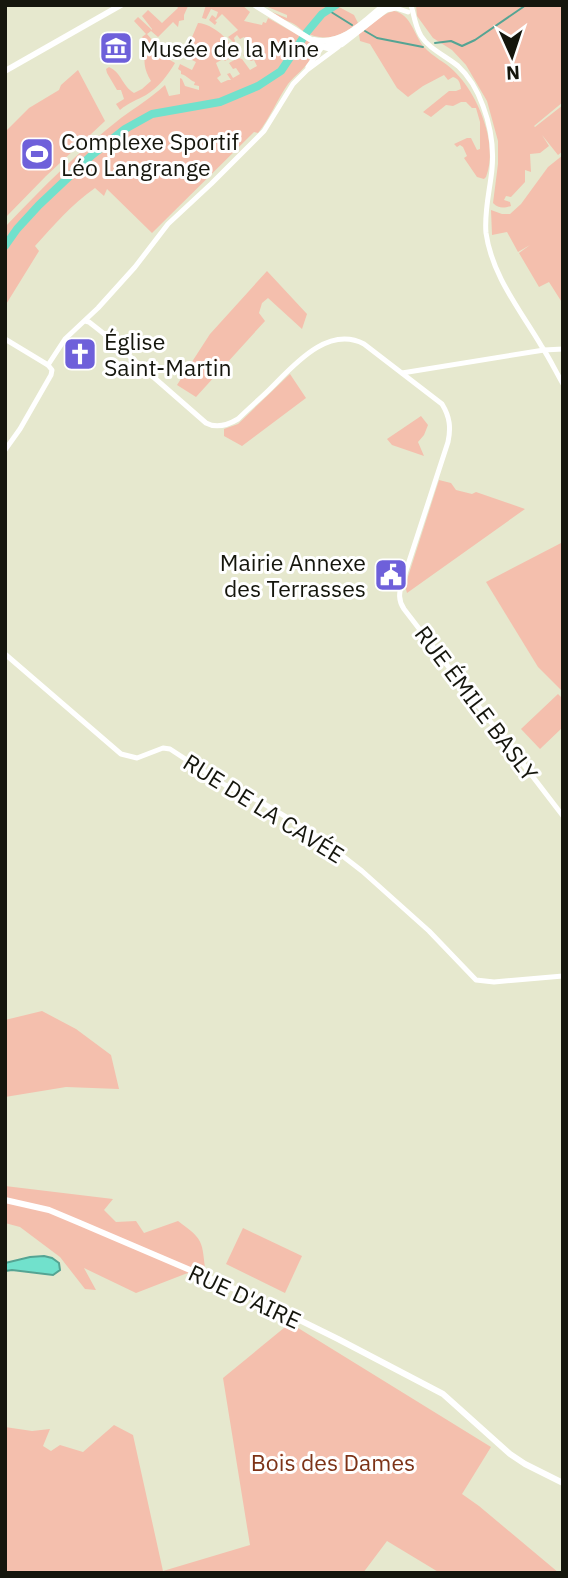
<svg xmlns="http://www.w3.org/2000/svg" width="568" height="1578" viewBox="0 0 568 1578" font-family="'IBM Plex Sans',sans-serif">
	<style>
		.green { fill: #f4bfad }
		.water { fill: #71e1cc; stroke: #55a493; stroke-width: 2 }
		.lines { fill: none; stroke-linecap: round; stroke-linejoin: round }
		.stream { stroke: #55a493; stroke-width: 2 }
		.river { stroke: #71e1cc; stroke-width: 8 }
		.tertiary { stroke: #fff; stroke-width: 5 }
		.secondary { stroke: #fff; stroke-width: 6 }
		.labels { text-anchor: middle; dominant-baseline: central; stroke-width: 6; stroke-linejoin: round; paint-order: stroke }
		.poi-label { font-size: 23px; fill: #15160d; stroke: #fff; text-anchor: start }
		.street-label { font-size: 23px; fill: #15160d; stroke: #fff }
		.park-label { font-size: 23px; fill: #7d3317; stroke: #fff }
	</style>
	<rect width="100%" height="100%" fill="#e6e8ce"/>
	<!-- green -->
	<g class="green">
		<path d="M176,5l12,1 -4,9v5l-5,1 -1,6 -5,-5 -15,15 -7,-6 -4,3c9,10 15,22 28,29 -7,12 -17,25 -29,32 -9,5 -18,8 -26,15l-4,-6 8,-5 -3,-9h-4l-10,-17 -1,-4 3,-2c13,6 13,19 25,26l8,-4 9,-8c-7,-11 -9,-23 -3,-36l-6,-8 4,-3 -12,-13 4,-4 14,13v-1l-10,-13 6,-6 14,13 16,-15z"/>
		<path d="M206,5h36l8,7 -6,9 18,4 1,-3 3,1 2,-5 42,24c3,6 4,10 1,16 -5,10 -16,17 -23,26 -11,16 -18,34 -30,49l-4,-1 -102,101 -45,-44 -3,7 -9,-8c-24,17 -41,37 -60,58l4,5 -34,55v-79c37,-39 74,-76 116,-109 15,-11 30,-20 44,-33l4,11 11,-2v-16l2,1 3,7 14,4v-4l-5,-1 1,-3c-6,-2 -7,-6 -14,-8v-3l-3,-2 2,-5 12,6 4,-8 -12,-6 14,-33c15,1 36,18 35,33l-8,5 -2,-2 -7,4 5,12 -4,3 4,5 7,-3h3l-4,-6 3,-1 3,5 7,-4 -4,-6 -3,1 -4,-6 9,-5 4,1 8,11 7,-4 -3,-6 -3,1 -8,-6 9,-5 -8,-13 -4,2 -3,-4 -3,3 1,3 -1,2 -6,-6 10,-7 -16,-16 -7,7 2,1 -2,3 -6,-5 3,-5 4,3 2,-6 -7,-3 -5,10 -4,-1z"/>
		<path d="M263,5h80l-4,2 15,8 4,8c-18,14 -34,20 -55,8 -3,-2 -5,-5 -9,-7 -6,-3 -15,-6 -22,-12l15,6v-3z"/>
		<path d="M416,5h147v97l-29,24 1,1 28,-22v46l-5,4 -16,-20 7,11 -9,7 -10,1 1,18 -6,-2v12l-14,15 -5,-1 -2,4 6,2 1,4c-7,2 -12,3 -18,-3l5,-39v-23l-11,-40 -21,-36 -14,-15 -19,-12 -16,-22z"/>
		<path d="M394,11c17,3 20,24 30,36 9,10 21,15 30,24 24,23 45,74 32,106l-2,2 -7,-2 -13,-19 3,-2 -4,-9 -3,-2 -3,2 -3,-3 13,-6h4l6,12 3,-1v-27l-4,-14h-4l-6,-6h-5l-8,4 -7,-1 -15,12 -8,-5 26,-21h7l5,-2c-1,-7 -2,-10 -8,-12l-5,3 -4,-5 -21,11 -15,11 -11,-9 -27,-44 -10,-3 -1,-7c11,-7 21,-20 35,-23z"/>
		<path d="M78,70l27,51 -59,55 -41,42v-86l24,-24 30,-18 2,-5z"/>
		<path d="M563,155v149l-14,-22 -10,5 -20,-34 11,-8 -12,7 -11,-20 -15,3 -1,-25 11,4h8l11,-10 27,-37z"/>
		<path d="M267,271l40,43 -5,15 -34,-31 -6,5 -3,10 6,8 -69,76 -19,-12 33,-51z"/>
		<path d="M290,374l16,24 -64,48 -18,-10v-7l14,-5z"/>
		<path d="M421,416l7,9 -4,10 -6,7 6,14 -32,-11 -5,-6z"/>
		<path d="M439,480l12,3 5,7 16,4 4,-2 49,17 -118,84 -2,-7z"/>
		<path d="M563,542v150l-25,-25 -52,-85z"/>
		<path d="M558,694l5,5v28l-23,22 -19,-20z"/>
		<path d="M42,1011l34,18 35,26 8,34 -53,-2 -61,10v-77z"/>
		<path d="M5,1186l108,13 -9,11 12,12 20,-1 8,12 34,-12c24,18 24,18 27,47l-20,6 -49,19 -52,-25 12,22 -11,-1 -25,-32 -40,-30 -15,-4z"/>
		<path d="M243,1228l59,28 -17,37 -59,-29z"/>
		<path d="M290,1323l201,124 -29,47 17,12 80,67h-119l-53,-32 -24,32h-358v-146l27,4 18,-2 -7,17 8,5 9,-6 23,7 31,-27 19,10 30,136 87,-26 -27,-167z"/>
	</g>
	<!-- water -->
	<path class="water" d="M44,1256l8,2 7,5 1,7 -7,5 -41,-5 -7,1v-8l25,-6z"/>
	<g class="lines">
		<!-- stream -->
		<g class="stream">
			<path d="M328,10l24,15"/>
			<path d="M365,31l12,7 46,9"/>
			<path d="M435,43l16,-2 11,5 13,-6 51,-35"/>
		</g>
		<!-- river -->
		<path class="river" d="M5,246l12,-17 22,-24 53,-50 33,-26 27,-15 68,-12 38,-16 23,-15 26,-39 15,-18 14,-9"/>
		<!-- tertiary -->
		<g class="tertiary">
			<path d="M411,5c3,10 4,21 10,31 8,13 25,20 37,30 11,10 20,26 25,40 8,21 11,41 9,63 -2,21 -8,42 -6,64 6,43 35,78 56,114 8,12 14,25 21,37"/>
			<path d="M386,10l10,-2 12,4"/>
			<path d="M308,67l14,-20 16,-5 9,-7"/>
			<path d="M85,321l4,1 14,11 103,90c11,6 22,2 32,-4 11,-11 22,-20 33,-31 23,-23 57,-63 93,-44l78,60c8,13 9,24 6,38l-46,141c-3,10 -4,17 2,26l159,207"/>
			<path d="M5,339l43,26"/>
			<path d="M48,365l17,-26 33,-31 37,-41 33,-43 43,-40 53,-53 29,-47 14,-14 31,-23"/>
			<path d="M402,373l142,-23 19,-1"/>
			<path d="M5,450l15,-21 31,-54 1,-5 -4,-5"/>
			<path d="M5,654l116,100 16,4 26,-10 7,1 55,36 36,17 52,31 49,38 67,60 47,49 18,2 69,-6"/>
		</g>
		<!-- secondary -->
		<g class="secondary">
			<path d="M255,5l66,41 7,2 14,-4 50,-39"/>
			<path d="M314,40c28,6 50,-18 70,-35"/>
			<path d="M5,71l116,-66"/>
			<path d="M5,1200l44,10 31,13 171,73 87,43 105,55 67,60 15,10 38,19"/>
		</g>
	</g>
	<!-- icons -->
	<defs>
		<symbol id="museum-square" viewBox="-11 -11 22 22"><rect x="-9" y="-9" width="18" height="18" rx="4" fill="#6e60da" stroke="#fff"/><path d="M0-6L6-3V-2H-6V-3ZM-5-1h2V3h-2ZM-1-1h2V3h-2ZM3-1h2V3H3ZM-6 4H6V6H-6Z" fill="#fff"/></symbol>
		<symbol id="stadium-square" viewBox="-11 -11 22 22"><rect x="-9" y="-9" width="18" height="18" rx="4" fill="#6e60da" stroke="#fff"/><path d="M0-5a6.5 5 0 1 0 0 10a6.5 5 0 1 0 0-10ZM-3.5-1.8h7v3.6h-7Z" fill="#fff"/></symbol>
		<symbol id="church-square" viewBox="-11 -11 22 22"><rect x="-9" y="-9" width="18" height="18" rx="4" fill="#6e60da" stroke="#fff"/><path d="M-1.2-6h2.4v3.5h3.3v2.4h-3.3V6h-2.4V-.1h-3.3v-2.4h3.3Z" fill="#fff"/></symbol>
		<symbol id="civic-square" viewBox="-11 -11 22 22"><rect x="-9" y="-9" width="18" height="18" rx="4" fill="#6e60da" stroke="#fff"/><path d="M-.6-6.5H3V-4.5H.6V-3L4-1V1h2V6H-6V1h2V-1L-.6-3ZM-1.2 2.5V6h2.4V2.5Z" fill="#fff"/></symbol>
	</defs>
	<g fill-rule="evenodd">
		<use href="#museum-square" x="97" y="29" width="38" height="38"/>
		<use href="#stadium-square" x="18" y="135" width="38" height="38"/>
		<use href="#church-square" x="61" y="335" width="38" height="38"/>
		<use href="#civic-square" x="372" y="556" width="38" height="38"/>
	</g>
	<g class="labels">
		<!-- poi labels -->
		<g class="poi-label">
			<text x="140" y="48">Musée de la Mine</text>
			<text x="61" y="141">Complexe Sportif<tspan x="61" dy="26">Léo Langrange</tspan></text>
			<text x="104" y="341">Église<tspan x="104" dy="26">Saint-Martin</tspan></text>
			<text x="366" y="562" text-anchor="end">Mairie Annexe<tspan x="366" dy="26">des Terrasses</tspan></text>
		</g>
		<!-- street labels -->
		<g class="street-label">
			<text transform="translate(477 703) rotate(53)">RUE ÉMILE BASLY</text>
			<text transform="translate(264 808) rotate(32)">RUE DE LA CAVÉE</text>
			<text transform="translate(245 1296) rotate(25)">RUE D'AIRE</text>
		</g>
		<!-- park labels -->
		<g class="park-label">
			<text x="333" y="1462">Bois des Dames</text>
		</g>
	</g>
	<!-- border -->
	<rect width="568" height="1578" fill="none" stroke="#15160d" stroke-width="14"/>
	<!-- north arrow -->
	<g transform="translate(512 56) rotate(177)" stroke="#ffffff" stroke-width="5" paint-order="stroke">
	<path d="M0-5L12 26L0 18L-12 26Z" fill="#15160d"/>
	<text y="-10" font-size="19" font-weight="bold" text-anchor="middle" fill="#15160d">N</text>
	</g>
</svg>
